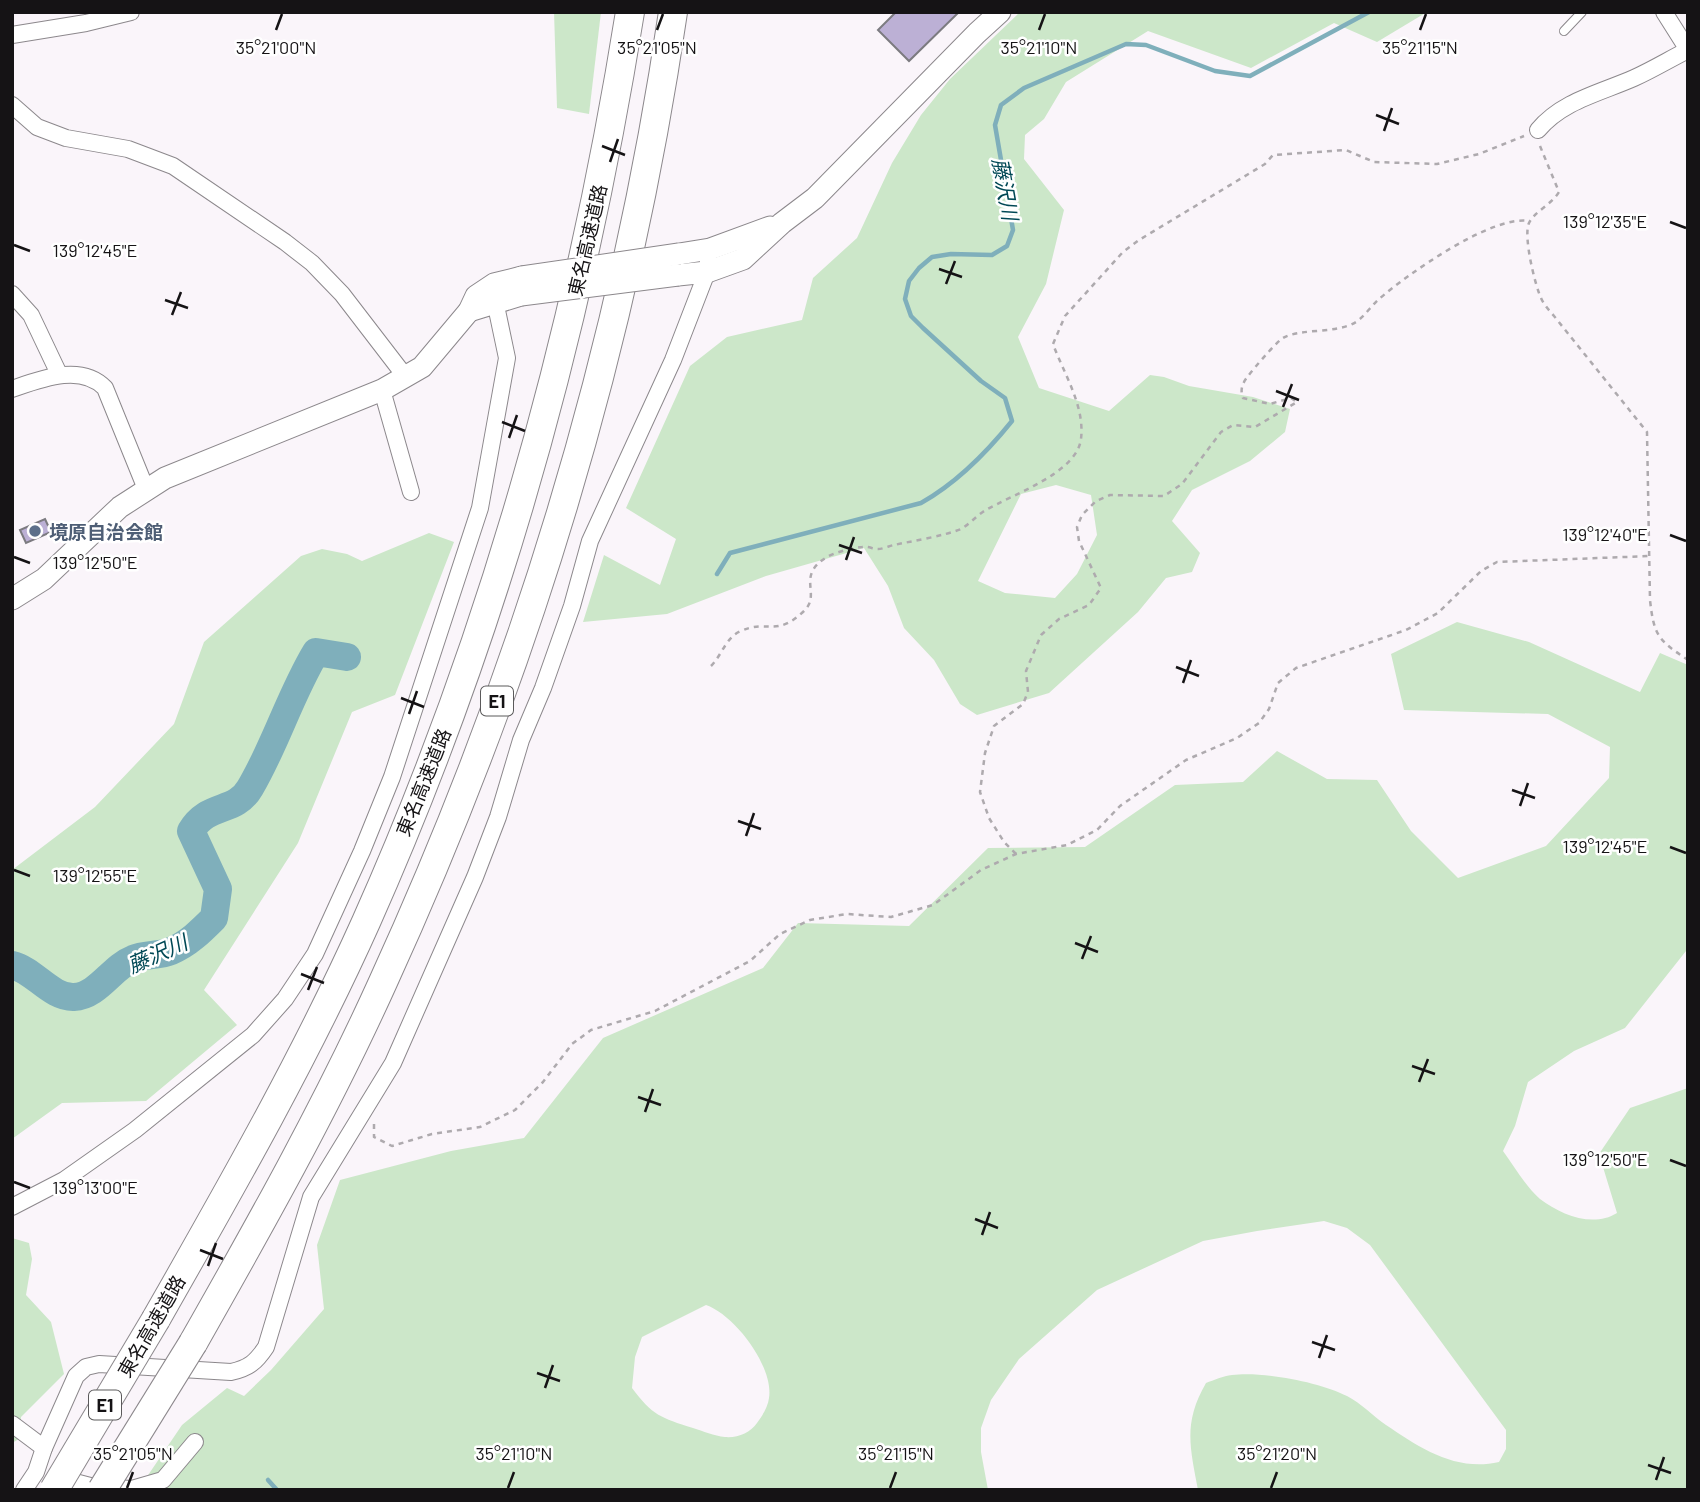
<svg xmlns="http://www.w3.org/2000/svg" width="1700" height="1502" viewBox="0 0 1700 1502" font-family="Barlow,'Noto Sans JP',sans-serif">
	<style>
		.green { fill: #cce7c9; fill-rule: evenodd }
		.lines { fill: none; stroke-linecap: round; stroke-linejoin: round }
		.stream { stroke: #7fafbb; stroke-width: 4.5 }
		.river { stroke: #7fafbb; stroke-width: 28 }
		.building { fill: #bcb0d5; stroke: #7c7b80; stroke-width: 2 }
		.lane-casing { stroke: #8c888c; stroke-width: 10 }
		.street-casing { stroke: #8c888c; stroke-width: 18 }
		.secondary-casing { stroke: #8c888c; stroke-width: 23 }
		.highway-casing { stroke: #8c888c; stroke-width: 30 }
		.path { stroke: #aeaaae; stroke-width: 2.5; stroke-dasharray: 5 5; stroke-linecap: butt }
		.lane { stroke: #fff; stroke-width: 8 }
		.street { stroke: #fff; stroke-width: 16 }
		.secondary { stroke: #fff; stroke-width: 21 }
		.highway { stroke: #fff; stroke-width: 28 }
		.secondary-bridge-casing { stroke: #8c888c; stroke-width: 23; stroke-linecap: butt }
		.highway-bridge-casing { stroke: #8c888c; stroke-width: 30; stroke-linecap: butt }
		.secondary-bridge { stroke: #fff; stroke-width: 21 }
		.highway-bridge { stroke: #fff; stroke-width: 28 }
		.ticks { fill: none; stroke: #151315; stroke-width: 2.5 }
		.service-dot { fill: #5c6f8a; stroke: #fff; stroke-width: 2.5 }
		.labels { text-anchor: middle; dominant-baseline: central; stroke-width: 5; stroke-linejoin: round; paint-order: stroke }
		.shield { fill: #fff; stroke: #5b5a5b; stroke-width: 2 }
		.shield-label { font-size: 18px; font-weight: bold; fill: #151315 }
		.street-label { font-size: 19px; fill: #151315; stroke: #fff }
		.service-label { font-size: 19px; font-weight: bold; fill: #4e5e75; stroke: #fff; text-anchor: start }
		.water-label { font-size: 21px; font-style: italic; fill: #004855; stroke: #fff }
		.ticks-label { font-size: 18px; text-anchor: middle; fill: #151315; stroke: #fff; stroke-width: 5; stroke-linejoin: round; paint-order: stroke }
	</style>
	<rect width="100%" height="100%" fill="#faf5fa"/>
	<!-- green -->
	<g class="green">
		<path d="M554,12h47l-12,102 -32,-6z"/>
		<path d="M1020,12h407l-50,30 -43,-19 -83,45 -103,-37 -82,51 -22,37 -19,16 -1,24 40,51 -18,74 -28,53 21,51 70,23 41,-36 14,2 25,9 64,11 37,12 -5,23 -35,29 -58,29 -20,31 28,32 -8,19 -26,6 -28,34 -89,81 -72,22 -17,-11 -26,-44 -30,-32 -16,-42 -24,-38 -98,28 -99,38 -84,8 21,-67 56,30 16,-46 -50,-31 64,-142 37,-29 75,-17 11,-42 44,-40 35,-75 29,-48 29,-36zM1056,485l35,10 6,40 -20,39 -22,24 -50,-5 -27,-12 43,-87z"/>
		<path d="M429,533l25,9 -59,153 -43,17 -54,131 -94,147 33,35 -91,76 -84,2 -50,36v-269l83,-63 79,-83 30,-82 97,-86 21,-7 25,5 15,7z"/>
		<path d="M1457,622l72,20 111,50 20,-39 28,12v278l-2,8 -61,77 -51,23 -46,31 -13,44 -12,25c11,15 23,36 37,48 21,16 53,29 77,14l-18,-59 31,-46 58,-20v402h-490c-8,-43 -15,-67 8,-107 8,-3 17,-7 26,-8 30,-4 88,7 115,21 14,7 26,20 39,29 34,23 70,47 113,37l7,-13v-19l-136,-185 -23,-17 -23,-7 -67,10 -54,10 -106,49 -78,69 -28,41 -10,28v24l7,38h-850l44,-65 45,-37 17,8 27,-26 53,-61 -7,-64 23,-65 111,-29 73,-13 79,-100 160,-70 35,-45 111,3 79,-78 97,-1 90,-62 68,-3 34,-31 50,28 50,1 34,51 47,47 88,-32 63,-68 1,-31 -62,-33 -144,-4 -13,-56zM706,1305c29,10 68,62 63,93 -1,9 -7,18 -12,25 -7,10 -19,15 -32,14 -11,-1 -22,-6 -32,-9 -32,-10 -41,-13 -61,-40l3,-31 7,-20z"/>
		<path d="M12,1238l17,5 3,16 -6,36 25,27 13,52 -43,43 -2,22 -7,4z"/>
	</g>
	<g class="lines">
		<!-- stream -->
		<g class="stream">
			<path d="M717,574l13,-21 191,-50c34,-19 66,-51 91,-82l-7,-23 -24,-17 -58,-53 -12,-12 -6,-17 4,-18 10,-13 13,-11 19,-3 41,1 15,-9 6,-16 -18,-105 6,-20 23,-17 102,-44 20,1 69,26 35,5 119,-64"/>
			<path d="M268,1480l9,10"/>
		</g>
		<!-- river -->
		<path class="river" d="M12,965c22,5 39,33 62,32 24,-1 38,-30 59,-38 12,-5 26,-3 38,-8 17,-7 30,-20 43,-33l4,-29 -27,-58c17,-29 44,-17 59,-43 26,-44 40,-93 66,-136l31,5"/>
	</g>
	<!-- building -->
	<g class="building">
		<path d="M896,12h63l-50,49 -31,-31z"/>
		<path d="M45,519l6,13 -25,11 -6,-13z"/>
	</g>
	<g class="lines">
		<defs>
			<path id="lane" d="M1564,31l18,-19"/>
			<g id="street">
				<path d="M1664,12l24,38"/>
				<path d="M12,35l74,-12 45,-11"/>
				<path d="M12,105l25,22 29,11 62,11 45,17 112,76 27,21 30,31 63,82"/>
				<path d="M1538,130c24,-29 62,-37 96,-52 18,-8 36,-19 54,-28"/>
				<path d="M12,294l19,21 28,59"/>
				<path d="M12,389c29,-10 69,-26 93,-1l41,101"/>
				<path d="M382,390l29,102"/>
				<path d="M12,1207l52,-27 71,-50 118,-95 32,-36 30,-45 47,-103 30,-74 88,-269 27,-150 -12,-57"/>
				<path d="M12,1424l32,24"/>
				<path d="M56,1477l38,10 38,2 31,-9 32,-38"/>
				<path d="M24,1490l12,-18 8,-24 32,-72 10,-9 13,-3 132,8c18,-4 25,-10 35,-25l45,-150 82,-134 82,-186 23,-60 23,-77 22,-52 29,-82 18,-65 83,-181 34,-88 1,-10"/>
			</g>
			<g id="secondary">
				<path d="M679,254l31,-5 60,-22"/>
				<path d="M678,275l29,-3 36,-13 39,-36 33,-25 162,-165 23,-21"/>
				<path d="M469,311l52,-16"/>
				<path d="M12,599l32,-20 76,-72 45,-29 217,-88 40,-23 47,-56 7,-15 18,-12 28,-7"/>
			</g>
			<g id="highway">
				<path d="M156,1319c74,-130 149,-261 210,-397 129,-289 214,-598 264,-910"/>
				<path d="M193,1343c67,-118 134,-237 190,-361 141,-308 241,-635 290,-970"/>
			</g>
		</defs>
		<!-- lane casing -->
		<use href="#lane" class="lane-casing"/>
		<!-- street casing -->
		<use href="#street" class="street-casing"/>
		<!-- secondary casing -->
		<use href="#secondary" class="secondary-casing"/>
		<!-- highway casing -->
		<use href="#highway" class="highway-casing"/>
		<!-- path -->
		<g class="path">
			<path d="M1540,146l19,46c-7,12 -25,20 -30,31 -6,13 6,62 12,75 3,7 8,12 13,18l93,116 3,168c4,36 8,40 38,60"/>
			<path d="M711,666c11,-11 15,-29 30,-35 26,-12 35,7 63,-20 18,-17 -9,-35 23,-54 9,-5 25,-9 35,-10 6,-1 11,2 16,2 5,0 11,-3 16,-4 18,-4 50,-9 67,-16 9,-5 16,-14 25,-19 27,-16 91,-37 95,-71 4,-33 -17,-65 -28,-95l12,-28 58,-64 16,-12 126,-76 8,-9 73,-5 28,12 63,2 42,-10 45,-18"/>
			<path d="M1016,854l-12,-12 -15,-24 -9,-26 5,-39 9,-27 29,-22 5,-12 -2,-21 15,-36 18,-16 30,-14 12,-17 -22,-47 -2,-14 5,-12 14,-14 14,-6 54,1 18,-12 39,-52 12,-7 22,2 42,-25 -6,-4 -21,6 -27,-6c-2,-6 -2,-10 1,-16 2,-5 33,-41 39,-44 17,-10 54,-4 73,-16 9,-6 15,-16 23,-23 29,-25 112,-84 150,-78"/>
			<path d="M374,1124v13l18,9 40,-12 48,-7 35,-17 28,-28 29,-38 19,-14 64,-19 95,-50 30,-27 30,-14 37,-6 44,3 42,-12 48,-35 35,-16 51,-9 30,-15 23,-24 66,-46 51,-22 22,-15 10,-14 9,-26 18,-15 110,-38 32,-17 43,-42 16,-9 153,-6"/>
		</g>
		<!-- lane -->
		<use href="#lane" class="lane"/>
		<!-- street -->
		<use href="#street" class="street"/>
		<!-- secondary -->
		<use href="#secondary" class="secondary"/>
		<!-- highway -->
		<use href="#highway" class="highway"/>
		<defs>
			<g id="secondary-bridge">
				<path d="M522,277l157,-23"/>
				<path d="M521,295l157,-20"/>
			</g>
			<g id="highway-bridge">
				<path d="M54,1490l102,-171"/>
				<path d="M102,1490l91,-147"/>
			</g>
		</defs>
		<!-- secondary-bridge casing -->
		<use href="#secondary-bridge" class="secondary-bridge-casing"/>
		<!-- highway-bridge casing -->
		<use href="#highway-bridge" class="highway-bridge-casing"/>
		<!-- secondary-bridge -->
		<use href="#secondary-bridge" class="secondary-bridge"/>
		<!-- highway-bridge -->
		<use href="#highway-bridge" class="highway-bridge"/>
	</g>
	<!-- ticks -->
	<path class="ticks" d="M276,30l6,-16M657,30l6,-16M1039,30l6,-16M1420,30l6,-16M1376,115l23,9M1384,131l8,-23M602,146l23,9M610,162l8,-23M1670,222l16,6M14,245l16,6M939,269l23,8M946,284l9,-23M165,300l23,8M172,315l9,-23M1276,391l23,9M1283,407l9,-23M502,422l23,9M509,438l8,-23M1670,535l16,6M839,545l23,8M14,557l16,6M846,560l8,-23M1176,667l23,9M1183,683l8,-23M401,698l23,9M409,714l8,-23M1512,790l23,8M1520,806l8,-23M738,821l23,8M746,836l8,-23M1670,847l16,6M14,870l16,6M1075,943l23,9M1082,959l9,-23M301,974l23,9M308,990l9,-23M1412,1066l23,8M1419,1082l9,-23M638,1097l23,8M645,1112l8,-23M1670,1160l16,6M14,1182l16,6M975,1219l23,9M982,1235l8,-23M200,1250l23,9M208,1266l8,-23M1312,1342l23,8M1319,1358l8,-23M537,1373l23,8M545,1388l8,-23M1648,1465l23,8M1656,1480l8,-23M127,1488l6,-16M508,1488l6,-16M890,1488l6,-16M1271,1488l6,-16"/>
	<!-- markers -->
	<circle class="service-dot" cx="35" cy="531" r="7"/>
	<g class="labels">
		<!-- shield labels -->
		<g class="shield">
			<rect x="481" y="686.5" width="32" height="29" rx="5"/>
			<rect x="89" y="1390.5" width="32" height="29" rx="5"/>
		</g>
		<g class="shield-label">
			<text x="497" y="701">E1</text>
			<text x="105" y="1405">E1</text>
		</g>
		<!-- street labels -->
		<g class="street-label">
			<text transform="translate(587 240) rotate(-77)">東名高速道路</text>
			<text transform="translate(423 782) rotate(-68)">東名高速道路</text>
			<text transform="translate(151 1326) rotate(-60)">東名高速道路</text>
		</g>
		<!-- service labels -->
		<g class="service-label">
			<text x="49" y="531">境原自治会館</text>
		</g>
		<!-- water labels -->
		<g class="water-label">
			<text transform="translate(1006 189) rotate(80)">藤沢川</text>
			<text transform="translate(157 953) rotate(-24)">藤沢川</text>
		</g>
	</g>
	<g class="ticks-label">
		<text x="276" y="54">35°21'00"N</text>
		<text x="657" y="54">35°21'05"N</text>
		<text x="1039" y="54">35°21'10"N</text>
		<text x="1420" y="54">35°21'15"N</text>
		<text x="1605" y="228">139°12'35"E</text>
		<text x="95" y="257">139°12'45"E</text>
		<text x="1605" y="541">139°12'40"E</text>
		<text x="95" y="569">139°12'50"E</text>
		<text x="1605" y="853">139°12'45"E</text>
		<text x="95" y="882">139°12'55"E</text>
		<text x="1605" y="1166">139°12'50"E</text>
		<text x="95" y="1194">139°13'00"E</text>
		<text x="133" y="1460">35°21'05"N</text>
		<text x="514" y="1460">35°21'10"N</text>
		<text x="896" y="1460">35°21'15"N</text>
		<text x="1277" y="1460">35°21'20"N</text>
	</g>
	<!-- border -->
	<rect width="1700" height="1502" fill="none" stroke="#151315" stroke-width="28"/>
</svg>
